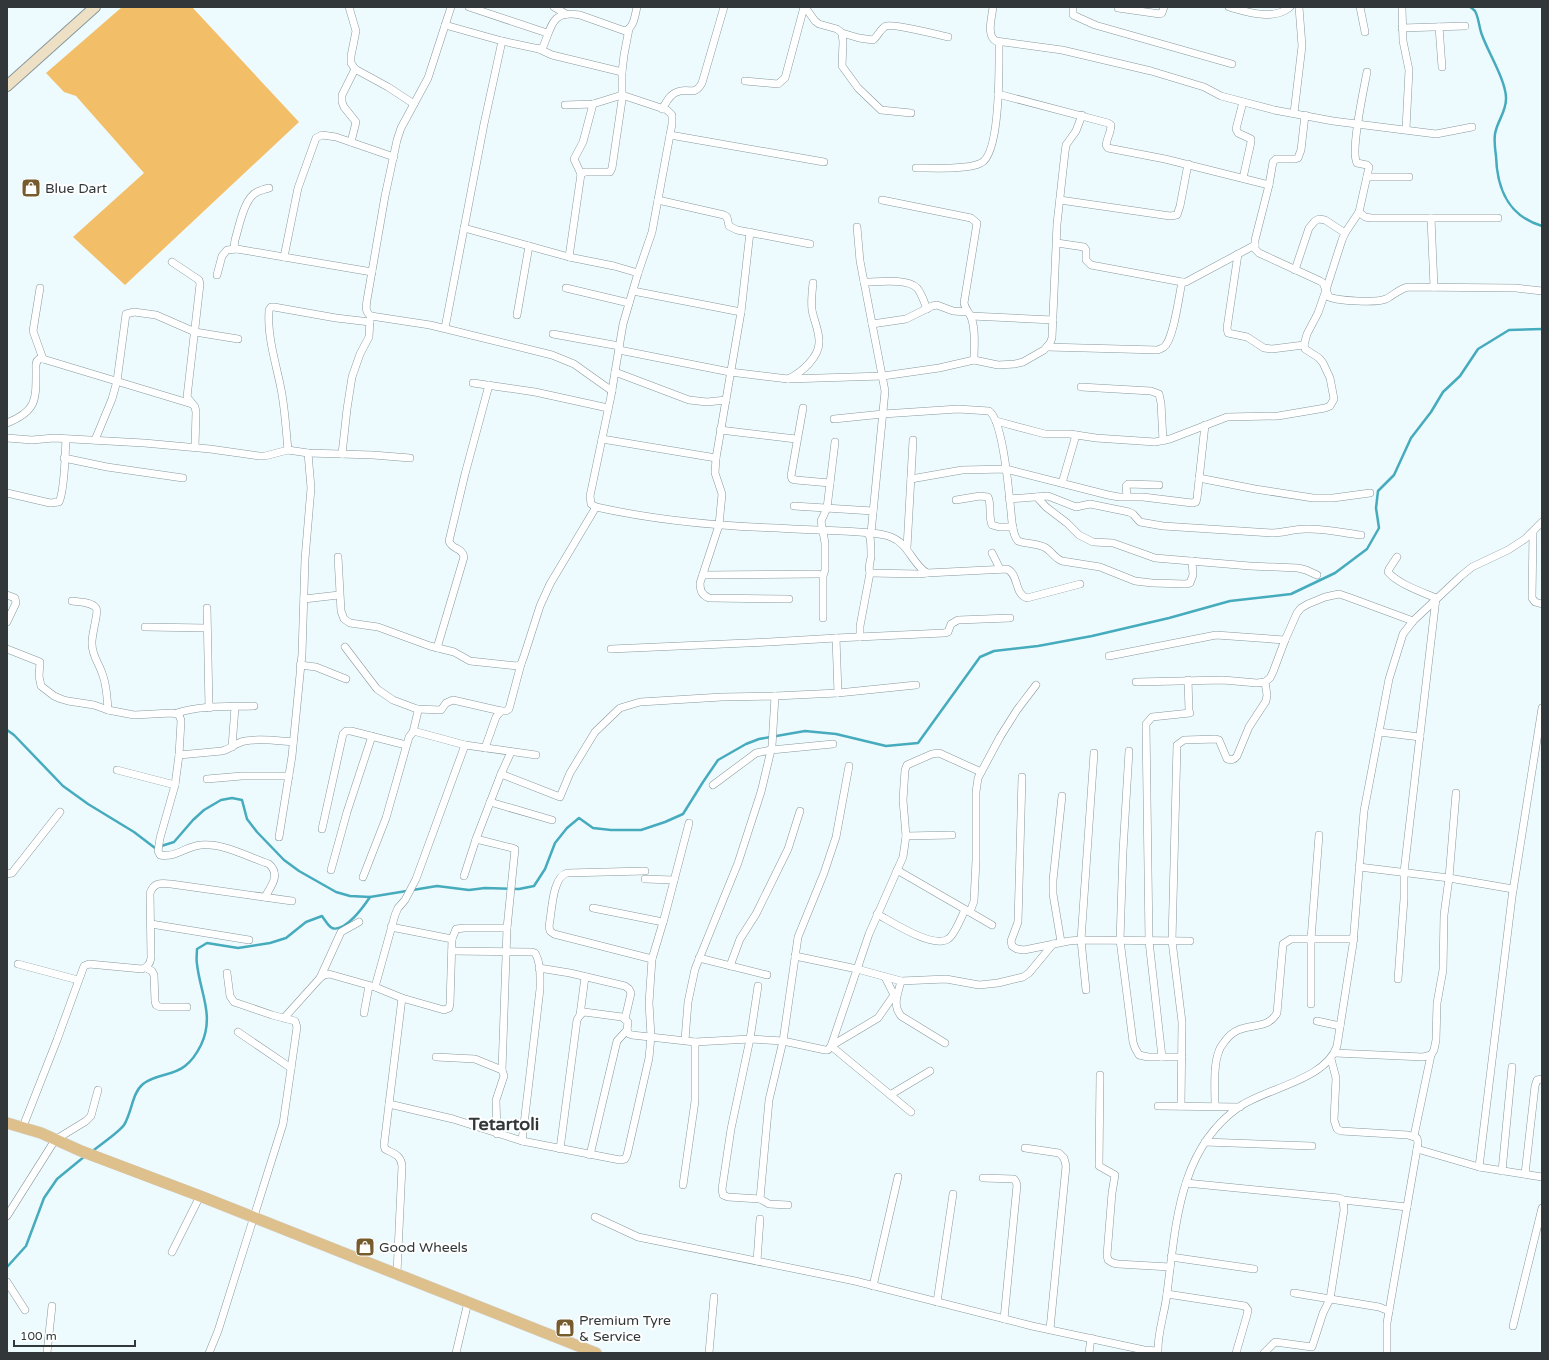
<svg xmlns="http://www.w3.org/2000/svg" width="1549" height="1360" viewBox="0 0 1549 1360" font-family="'Varela Round',sans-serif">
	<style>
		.forest { fill: #f2be67 }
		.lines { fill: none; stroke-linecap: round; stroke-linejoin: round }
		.stream { stroke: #45abbd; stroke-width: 2.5 }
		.street-casing { stroke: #88989b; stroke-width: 8 }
		.secondary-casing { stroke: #88989b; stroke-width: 12 }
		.primary-casing { stroke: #d6d7d8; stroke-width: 12 }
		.street { stroke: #fff; stroke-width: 7 }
		.secondary { stroke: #eee0c5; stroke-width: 10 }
		.primary { stroke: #ddc08c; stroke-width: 11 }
		.labels { text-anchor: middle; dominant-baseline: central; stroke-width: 4; stroke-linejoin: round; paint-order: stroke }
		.poi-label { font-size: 14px; fill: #32383a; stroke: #fff; text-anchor: start }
		.district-label { font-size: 18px; font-weight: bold; fill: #32383a; stroke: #fff }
	</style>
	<rect width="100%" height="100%" fill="#eefbfe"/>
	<!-- forest -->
	<path class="forest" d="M122,7h70l107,115 -174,163 -52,-48 71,-64 -68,-77 -12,-4 -18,-19z"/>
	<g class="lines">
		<!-- stream -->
		<g class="stream">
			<path d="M1470,7c2,1 4,3 5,4 4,7 4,17 7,24 6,17 23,44 24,62 1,14 -9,24 -11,37 -1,7 0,15 1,22 1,33 12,60 46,70"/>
			<path d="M7,730l7,5 49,51 25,18 46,28 21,16 19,-6 19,-22 11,-10 17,-10 11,-2 10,2 5,19 10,13 27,28 15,11 37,21 14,4 20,1 67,-11 32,4 16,-2 34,1 15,-3 11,-17 10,-26 12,-15 12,-10 14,10 18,2h30l24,-8 18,-8 20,-32 15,-22 28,-16 13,-5 46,-8 31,3 50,12 32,-3 62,-86 14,-6 44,-5 54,-10 77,-18 61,-17 61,-7 44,-21 32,-24 12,-21 -3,-20 2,-17 16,-16 17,-37 20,-26 12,-20 17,-16 18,-27 31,-19 33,-1"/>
			<path d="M91,1152c8,-6 28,-20 33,-27 8,-13 8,-32 19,-41 12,-10 30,-8 42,-18 8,-6 12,-13 16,-21 14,-30 -1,-52 -4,-81 -1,-5 0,-10 0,-15l10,-6 31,5 32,-5 16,-5 20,-16 16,-6c3,4 6,10 10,12 13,5 32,-22 38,-31"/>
			<path d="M7,1267l19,-21 18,-48 13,-19 28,-23"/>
		</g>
		<defs>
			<g id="street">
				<path d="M349,7l7,24 -5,25v7l4,6 33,18 26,17"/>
				<path d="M451,7l-23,71 -27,50 -4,12 -12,56 -18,104c-1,7 -2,12 4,16l59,9 122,30 22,9 38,27"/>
				<path d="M469,7l78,26"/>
				<path d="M554,7l12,7"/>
				<path d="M805,7l10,14 4,3 18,5 5,4 1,9 -1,24 16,22 23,22 30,3"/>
				<path d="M993,7c-1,10 -7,29 3,34l66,9 89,21 53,16 17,9 53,14 59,11 103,13 36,-7"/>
				<path d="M1073,7v8l22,10 137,39"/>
				<path d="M1229,7c18,5 45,14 61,0"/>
				<path d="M1360,7l5,25"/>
				<path d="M1402,7l1,34 6,29 -3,59"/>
				<path d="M1118,8l42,6 2,-1 2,-6"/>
				<path d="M445,25l57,16 37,8 4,-2c9,-21 8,-37 37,-32l45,16c9,-3 10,-16 12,-24"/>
				<path d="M1439,27l3,40"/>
				<path d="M1402,28l63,-2"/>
				<path d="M842,33l17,5 14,2c5,-4 8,-12 13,-14 8,-3 52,9 62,11"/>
				<path d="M539,49l13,6 70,17"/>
				<path d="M745,81l33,3 7,-6 19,-71"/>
				<path d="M998,94l110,29 3,2c0,7 -4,13 -5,20l2,3 57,11 104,26"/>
				<path d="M1243,102l-7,27 2,4 13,6v3l-8,36"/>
				<path d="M565,105l28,-1 29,-9 45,15 5,5v9l-20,108 -14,41 -15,51 -12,72 -21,100 1,8 5,3c59,13 120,19 181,21 27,2 54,2 82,4 10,1 22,1 32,5 18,7 21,27 36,36l80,-4c12,5 7,25 20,29l53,-14"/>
				<path d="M662,109c4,-6 8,-15 15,-17 12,-5 17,5 25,-9l22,-76"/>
				<path d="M1294,113l8,-67 -3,-39"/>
				<path d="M1305,115l-4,35 -3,8 -3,1h-19l-3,3 -4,23 -14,55v9l4,4 61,28 3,2 6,14c9,4 48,6 57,2 8,-4 13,-10 22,-12l108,1 26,3"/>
				<path d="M670,135l154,27"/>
				<path d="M351,142l5,-20 -12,-15 -2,-5v-7l13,-26"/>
				<path d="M916,168c16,0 52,2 65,-5 20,-10 18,-99 18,-121"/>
				<path d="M581,174l-7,-15 9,-17 10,-38"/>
				<path d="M1367,177h42"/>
				<path d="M269,188c-4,1 -8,2 -12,4 -13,6 -18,35 -22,48l-1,7 3,2 135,23"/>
				<path d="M658,200l66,15 3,2 2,9 8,4 73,14"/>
				<path d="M882,200l89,18 6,5 -13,80c1,6 5,9 7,14 5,13 3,29 3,43"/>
				<path d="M1060,200l110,16 7,-1 3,-9 8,-42"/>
				<path d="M1359,212l6,5 6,1h127"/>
				<path d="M1431,218l3,69"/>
				<path d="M857,227l3,34 25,130 -14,142 -3,1 2,3c1,6 1,13 1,20 -1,6 -3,10 -1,16l-10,53v11"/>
				<path d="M464,228l105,29 45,9 24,7"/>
				<path d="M750,232l-9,80 -25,146 -1,15 7,21 -3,31 -19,58c0,8 2,12 9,15l80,1"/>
				<path d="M1057,243l27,4 2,3v10l5,5 91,17h4l69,-37"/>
				<path d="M1238,254l-11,74 1,5 19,4 17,11 8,1 32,-4"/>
				<path d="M284,257l14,-69 18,-50 6,-3 14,2 58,20"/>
				<path d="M569,257l12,-83 4,-2h25l2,-4 10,-68v-28l2,-17 5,-26"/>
				<path d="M172,262l27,18 1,4 -13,113 8,10 1,5 -1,35"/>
				<path d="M1295,270l14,-42 6,-7 4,-2 6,1 20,13"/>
				<path d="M217,275l5,-19 5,-6 10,-1"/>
				<path d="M864,282c14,0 43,-4 53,6 5,6 7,14 10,21"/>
				<path d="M40,288l-7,43 10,28"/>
				<path d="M566,288l63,15"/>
				<path d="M633,291l108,21"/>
				<path d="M517,315l12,-69"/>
				<path d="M971,316l82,4"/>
				<path d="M872,324l34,-5 26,-13 5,-1 16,6 14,1"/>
				<path d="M445,328l39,-204 18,-83"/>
				<path d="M553,334l66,12"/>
				<path d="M1047,347l111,3c1,-1 5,-2 6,-3 10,-8 15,-52 18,-65"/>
				<path d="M619,350l111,22 58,7c13,-6 32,-22 31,-38 0,-11 -5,-20 -7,-31 -1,-8 0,-18 1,-27"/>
				<path d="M615,372l74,28 18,2 19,-2"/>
				<path d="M788,379l95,-3 56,-8 35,-8 24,5 17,-1 8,-2 21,-12 6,-7 2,-5 5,-114 8,-72 1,-7 10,-14 6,-16"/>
				<path d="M473,383l62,9 73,16"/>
				<path d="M1081,387l70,4 8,3 2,9 2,38"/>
				<path d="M803,408l-12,68 1,3 4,1 34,3"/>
				<path d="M834,419l49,-5 75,-5 31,2c14,9 20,82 22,101 1,9 1,22 7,29 8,3 18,2 26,6 7,3 10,11 18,14l38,6 35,14 17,2 34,1 4,-1 3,-8 -1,-14"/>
				<path d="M996,421l49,13h25l26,4 59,4 15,-3 57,-22 51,-1 47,-8 5,-2 4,-7 -4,-21 -7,-15 -4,-5 -14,-9 -1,-4 3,-11 11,-21 8,-23 16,-50 3,-7 14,-21 10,-45 -2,-2 -10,-2c-7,-11 7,-75 10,-91"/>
				<path d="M7,423c30,-12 29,-23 29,-53 0,-5 -1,-8 3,-11h4l149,45"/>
				<path d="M720,430l76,9"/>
				<path d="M7,438l25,2 22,-2 90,5 66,6 49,7h6l23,-6 20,3 65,2 37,3"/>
				<path d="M602,439l114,19"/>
				<path d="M95,440l17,-41 5,-18 9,-67 8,-2 22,3 39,17 43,7"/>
				<path d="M288,450c-2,-20 -3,-41 -7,-61 -5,-26 -14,-52 -12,-79l2,-3h3l62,11 34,4"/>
				<path d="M342,454l5,-45 5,-32 8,-23 9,-17 1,-18"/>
				<path d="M64,458l43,9 76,11"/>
				<path d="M1199,478l56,11 58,9h20l37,-5"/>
				<path d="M911,479l51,-9 44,-1 102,26 11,2h24l49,6 4,-1 1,-4 8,-73"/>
				<path d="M1062,483l14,-48"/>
				<path d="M7,493l43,10 9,-1c6,-12 6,-49 7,-63"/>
				<path d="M1127,496l-1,-10 2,-2 31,1"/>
				<path d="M1037,497l9,10 21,16 12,12 14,7 20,1 42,15 95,8 48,2 8,2 11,5"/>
				<path d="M1009,499l39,-3 28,11 14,-3 39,8 4,2 7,8 23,4 109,7c11,0 22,-4 33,-4 19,-1 38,4 56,6"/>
				<path d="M956,500l24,-4 8,1c4,8 0,19 4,28l7,2h14"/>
				<path d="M794,506l79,5"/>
				<path d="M1533,532l-1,66 3,4 7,2"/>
				<path d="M907,548l6,-108"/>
				<path d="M992,553l8,16"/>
				<path d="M338,557l3,54 3,8 6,4 28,4 52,19 24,6 16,9 47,5 4,-2 3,-8 16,-50 10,-22 46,-77"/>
				<path d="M1397,557l-8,12 -1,3c10,12 34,20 48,26l-32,274v27l-6,80"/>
				<path d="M870,573l49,1 8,-1"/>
				<path d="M703,575l115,-1"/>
				<path d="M7,595l8,3 1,5 -9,19"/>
				<path d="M304,599l35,-4"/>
				<path d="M72,601c7,1 20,1 24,7 3,4 -5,28 -4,36 0,12 8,21 11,32 4,11 4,22 5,34"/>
				<path d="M207,608l2,100"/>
				<path d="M823,618v-42l2,-6v-27l-4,-22 6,-13 8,-66"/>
				<path d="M145,627l62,1"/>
				<path d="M836,638l108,-5 4,-1 3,-8 7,-4 52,-2"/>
				<path d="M345,647l32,42 16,11 24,9 1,2 -5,21"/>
				<path d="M437,648l27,-91c-2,-10 -12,-7 -15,-16l16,-67 24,-89"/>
				<path d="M7,649l33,13 -1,14 2,10 13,10 7,3 7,2 26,4 14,5 26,5 38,-2c6,1 8,2 9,8l-2,34 -4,30 -15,53 -2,13 2,4c16,3 26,-9 41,-10 23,-2 47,12 68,19 12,11 2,22 -4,33"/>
				<path d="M611,649l158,-7 67,-4 2,55"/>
				<path d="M1109,656l107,-21 69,5"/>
				<path d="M300,665l16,2 30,12"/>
				<path d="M1136,682l87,-2 34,3 8,-1 5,-4 3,-6 12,-32 12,-27 4,-5 7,-4 17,-7 14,-3 9,3 65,24"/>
				<path d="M775,696l63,-3 78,-8"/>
				<path d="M417,709l24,1 5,-7 7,-3 48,11h5l3,-2 12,-45"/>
				<path d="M177,713c24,-8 52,-6 77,-7"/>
				<path d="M1379,732l41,5"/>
				<path d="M232,747l3,-40"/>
				<path d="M485,748l11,-31 5,-6"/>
				<path d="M1129,751l-6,100 -3,89 13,102 2,6 4,7 9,2h34"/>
				<path d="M179,755l43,-4c8,-2 15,-9 23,-10 15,-3 33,0 48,1"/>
				<path d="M117,770l58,15"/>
				<path d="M501,774l59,23 10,-24 25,-41 25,-24 20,-6 82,-5 53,-1 -3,50 -11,46 -23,71 -43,106 -7,33 -3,38"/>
				<path d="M1022,777l-4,145 -7,19 1,5 5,3 7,1 45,-9 12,-1 109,1"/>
				<path d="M207,779l35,-3h47"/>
				<path d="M713,785l43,-32 15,-3 62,-6"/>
				<path d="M490,802l62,18"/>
				<path d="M322,829l21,-95 3,-3h5l55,14"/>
				<path d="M906,836l46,-1"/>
				<path d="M279,837l13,-81 10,-102 3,-95 6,-71 -3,-35"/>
				<path d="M476,839l25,-65 10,-22"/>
				<path d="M1359,867l90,11 64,11"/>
				<path d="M331,870l16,-58 25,-76"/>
				<path d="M897,870l95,55"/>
				<path d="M645,871l-78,2c-15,4 -15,39 -18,53l1,5 4,3 98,25"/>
				<path d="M7,874l5,-1 48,-61"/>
				<path d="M464,876l12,-37 36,9 3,1 -8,79"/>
				<path d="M363,877l23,-59 23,-81 4,-5h4l48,13"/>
				<path d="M645,879l29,1"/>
				<path d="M593,908l70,14"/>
				<path d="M970,912l4,-11 2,-41v-68l2,-14 22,-41 17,-27 19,-25"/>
				<path d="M877,914c15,8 56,35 71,25 7,-4 13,-22 17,-29"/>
				<path d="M151,924l98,16"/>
				<path d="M391,927l61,12"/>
				<path d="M1061,942l-8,-48v-14l9,-84"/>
				<path d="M452,951l80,1 3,1c6,10 5,24 5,36l-18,152"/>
				<path d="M795,956l62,13 44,12 45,-2 33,6 19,-2 25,-6 6,-4 24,-29"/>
				<path d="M699,958l68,17"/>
				<path d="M18,964l60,16"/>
				<path d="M730,966l10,-27 16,-25 32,-65 12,-38"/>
				<path d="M146,968l6,3 2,4 1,26 1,4 4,2h27"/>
				<path d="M539,968l31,5 55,13 4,3 2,4 -6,26"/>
				<path d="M885,977l9,18 -16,23 -47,28 80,66"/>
				<path d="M320,978l21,-46 18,-10"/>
				<path d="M901,981c-3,13 -9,23 0,35l44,27"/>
				<path d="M758,986l-8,53 -19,90 -9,60 1,6 5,2 32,2"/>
				<path d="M375,987l20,-72 3,-7 7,-8 11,-21 49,-134 71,10"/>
				<path d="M1086,990l-5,-50 13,-187"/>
				<path d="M402,998l42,12 5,-2 1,-4 2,-65 4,-10 8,-1h43l-5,142"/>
				<path d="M1311,1004v-65l8,-104"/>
				<path d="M364,1013l5,-27"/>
				<path d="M580,1015l5,-38"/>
				<path d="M284,1018l36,-40 4,-3 5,-1 46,13 27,11 -18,147 1,4c9,5 16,6 17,17l-5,107"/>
				<path d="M1317,1021l23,5"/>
				<path d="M238,1032l53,36"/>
				<path d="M695,1042l55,-3 33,2 42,9h3l3,-4 38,-112 34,-77 3,-21 -3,-36 2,-30 2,-5 25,-11 7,-1 42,19"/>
				<path d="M1335,1053l88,4 8,-2 3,-5 2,-10 1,-37 6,-33 1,-55 5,-37 7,-85"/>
				<path d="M436,1057l39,2 27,11 2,6 -8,24 1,34"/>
				<path d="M1162,1057l-13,-116 -3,-217 6,-7 38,-4 -1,-2 -1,-31"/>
				<path d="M1331,1059l5,19 -2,42 3,9 4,2 67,4 9,3 1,5 -29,168"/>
				<path d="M1100,1075l-1,91 16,9 -3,18 -5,62 1,5 5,3 5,1 52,3"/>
				<path d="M890,1095l40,-24"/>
				<path d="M389,1104l64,15 69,22 98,19 5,-1 2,-4 22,-97 2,-22 -2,-33 3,-44 12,-40 25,-96"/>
				<path d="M1158,1106l82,1"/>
				<path d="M1181,1106l1,-84 -10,-81 5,-196 7,-5 32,-1 3,1 8,19c5,1 7,1 10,-3l12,-29 17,-26 1,-6 -2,-13"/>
				<path d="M1215,1106c0,-16 -2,-41 4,-55 1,-4 4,-7 6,-10 17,-23 40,-7 52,-28l6,-69 8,-5h63"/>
				<path d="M22,1129l35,-89 27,-74 5,-2 53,5c6,-2 8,-5 9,-11l-1,-65c4,-11 11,-10 21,-9l121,17"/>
				<path d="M1414,1136l17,-81"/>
				<path d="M1205,1142l107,4"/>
				<path d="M1025,1148l34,5 5,5 2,8 -16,163"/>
				<path d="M560,1149l17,-129 3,-5 4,-3 38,5 6,5 -1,8 2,4 3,1 63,7v59l-12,84"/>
				<path d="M1417,1149l62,18 63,10"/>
				<path d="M590,1155l27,-114 10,-11"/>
				<path d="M1479,1167l33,-270 30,-189"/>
				<path d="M1502,1171l10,-104"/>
				<path d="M1525,1174l10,-88 2,-6 5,-1"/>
				<path d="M983,1178l31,1 2,3 1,3 -13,134"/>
				<path d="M1186,1183l153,15 4,2 1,10 -14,89 -7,14 -11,34 -37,-5 -11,11"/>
				<path d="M1343,1200l64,7"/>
				<path d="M788,1205l-19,-1 -9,-5 9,-99 14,-59 15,-104 26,-64 12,-36 13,-71"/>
				<path d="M7,1216l48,-76 31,-19 5,-5 7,-26"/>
				<path d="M595,1217l43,20 217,44 177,45 112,24 13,1"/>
				<path d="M172,1252l28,-56"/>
				<path d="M1171,1257l83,12"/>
				<path d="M757,1261l3,-42"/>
				<path d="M7,1282l18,28"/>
				<path d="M873,1286l25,-109"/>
				<path d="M1294,1293l85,14 10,4 -2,12v30"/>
				<path d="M1167,1294l78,12 3,4 -1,5 -11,38"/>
				<path d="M937,1302l16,-108"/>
				<path d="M1513,1326l29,-118"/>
				<path d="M47,1353l5,-47"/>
				<path d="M209,1353l9,-22 65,-207 14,-97 -2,-6 -23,-6 -38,-13 -4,-6 -3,-23"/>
				<path d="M456,1353l12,-51"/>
				<path d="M709,1353l5,-56"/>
				<path d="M1089,1353l2,-15"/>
				<path d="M1158,1353c-1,-20 7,-40 9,-60 9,-67 11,-143 72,-186 27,-19 87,-27 98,-61l16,-102 11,-133 25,-132 14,-45 10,-13 48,-45 11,-9 36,-17 17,-11 17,-17"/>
			</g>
			<path id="secondary" d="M7,86l88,-79"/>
			<path id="primary" d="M7,1123l34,10 40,18 119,45 396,157"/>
		</defs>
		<!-- street casing -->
		<use href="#street" class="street-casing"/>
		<!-- secondary casing -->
		<use href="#secondary" class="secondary-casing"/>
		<!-- primary casing -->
		<use href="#primary" class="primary-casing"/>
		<!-- street -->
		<use href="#street" class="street"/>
		<!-- secondary -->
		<use href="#secondary" class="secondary"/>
		<!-- primary -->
		<use href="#primary" class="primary"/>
	</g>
	<!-- icons -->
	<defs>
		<symbol id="shop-square" viewBox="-11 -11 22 22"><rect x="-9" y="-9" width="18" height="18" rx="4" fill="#765b2d" stroke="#fff"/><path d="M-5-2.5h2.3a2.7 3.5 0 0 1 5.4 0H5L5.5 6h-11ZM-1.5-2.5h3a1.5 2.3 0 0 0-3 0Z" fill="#fff"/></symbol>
	</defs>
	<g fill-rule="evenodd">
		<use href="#shop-square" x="20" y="177" width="22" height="22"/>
		<use href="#shop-square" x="354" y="1236" width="22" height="22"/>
		<use href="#shop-square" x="554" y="1317" width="22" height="22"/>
	</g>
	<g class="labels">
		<!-- poi labels -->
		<g class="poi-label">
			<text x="45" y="188">Blue Dart</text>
			<text x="379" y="1247">Good Wheels</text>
			<text x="579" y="1320">Premium Tyre<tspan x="579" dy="16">&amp; Service</tspan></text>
		</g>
		<!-- district labels -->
		<g class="district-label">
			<text x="504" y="1124">Tetartoli</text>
		</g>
	</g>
	<!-- border -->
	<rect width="1549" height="1360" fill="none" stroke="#32383a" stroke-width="16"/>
	<!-- scale -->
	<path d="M14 1340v6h121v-6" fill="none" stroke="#32383a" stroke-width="2"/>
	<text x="20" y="1340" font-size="12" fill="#32383a" stroke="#ffffff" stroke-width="3" paint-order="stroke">100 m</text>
</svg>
